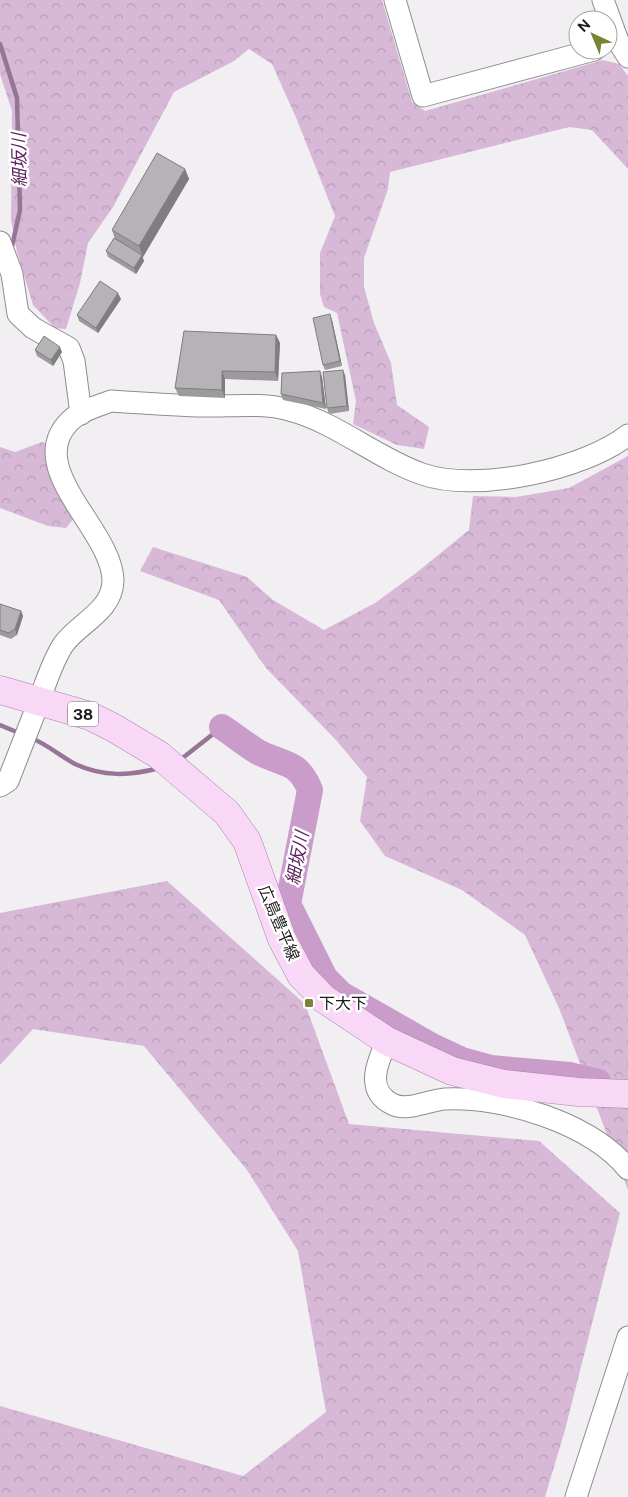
<svg xmlns="http://www.w3.org/2000/svg" width="628" height="1497" viewBox="0 0 628 1497" font-family="'Public Sans','Noto Sans JP',sans-serif">
	<style>
		.forest { fill: url(#forest-crowns) }
		.lines { fill: none; stroke-linecap: round; stroke-linejoin: round }
		.stream { stroke: #967596; stroke-width: 4.5 }
		.river { stroke: #ca9cca; stroke-width: 26 }
		.minor-casing { stroke: #908d90; stroke-width: 23 }
		.major-casing { stroke: #a884a7; stroke-width: 29 }
		.minor { stroke: #fff; stroke-width: 21 }
		.major { stroke: #f8d7f7; stroke-width: 28 }
		.wall { fill: #9d9a9d }
		.shaded-wall { fill: #7f7d7f }
		.building { fill: #b6b3b6; stroke: #7f7d7f }
		.poi-dot { fill: #788431; stroke: #fff; stroke-width: 2 }
		.labels { text-anchor: middle; dominant-baseline: central; stroke-width: 5; stroke-linejoin: round; paint-order: stroke }
		.shield { fill: #fff; stroke: #605f60; stroke-width: 1 }
		.shield-label { font-size: 15px; font-weight: bold; fill: #1c1b1c }
		.street-label { font-size: 16px; fill: #1c1b1c; stroke: #fff }
		.poi-label { font-size: 16px; fill: #1c1b1c; stroke: #fff; text-anchor: start }
		.water-label { font-size: 18px; font-style: italic; fill: #5e265f; stroke: #fff }
	</style>
	<defs>
		<pattern id="forest-crowns" width="20" height="18" patternUnits="userSpaceOnUse" patternTransform="scale(1.25)"><rect width="20" height="18" fill="#d7b8d7"/><path d="M2 6a3 3 0 1 1 6 0M12 15a3 3 0 1 1 6 0" fill="none" stroke="#b89eb8"/></pattern>
	</defs>
	<rect width="100%" height="100%" fill="#f2eff2"/>
	<!-- forest -->
	<g class="forest">
		<path d="M0,0h382l30,102 13,9 178,-51 16,4 9,12v93l-36,-39 -23,-3 -179,45 -2,17 -24,69v29l10,36 17,40 6,42 32,22 -5,22 -27,-4 -44,-21 3,-23 -19,-88 -13,-6 -4,-13v-41l15,-37 -38,-96 -25,-56 -23,-15 -15,12 -60,31 -61,115 -25,36 -8,40 -14,46 -11,-1 -22,-23 -16,-53 -6,-32 1,-109 -12,-37z"/>
		<path d="M42,442l7,3 -1,25 9,21 17,27 -8,10 -18,-2 -48,-18v-61l15,5z"/>
		<path d="M628,456v734l-69,-182 -34,-73 -63,-45 -77,-34 -25,-35 7,-44 -31,-37 -70,-72 -47,-68 -79,-29 13,-24 94,30 26,23 51,30 51,-27 41,-30 53,-43 4,-34 43,1 53,-9z"/>
		<path d="M167,881l138,123 44,120 190,17 81,72 -55,217 -20,67h-545v-91l243,70 83,-64 -28,-161 -51,-81 -103,-124 -111,-17 -33,36v-152z"/>
	</g>
	<g class="lines">
		<!-- stream -->
		<g class="stream">
			<path d="M0,44l17,54 3,112 -9,41"/>
			<path d="M0,725l19,8"/>
			<path d="M31,738c16,6 29,18 44,26 28,13 55,12 84,4"/>
			<path d="M180,760l42,-33"/>
		</g>
		<!-- river -->
		<path class="river" d="M222,727c12,8 24,18 36,25 25,13 40,8 52,38l-22,114 37,74 16,16 91,52 30,14 29,8 78,7 29,7"/>
		<defs>
			<g id="minor">
				<path d="M395,0l28,96 171,-46"/>
				<path d="M603,0l15,41 10,16"/>
				<path d="M0,242l12,32 6,40 15,14 36,20 5,13 7,53"/>
				<path d="M0,786l8,-5c10,-26 20,-51 30,-77 8,-21 13,-40 25,-59 15,-22 49,-33 50,-64 0,-51 -91,-113 -43,-160 11,-11 28,-15 41,-20 29,2 58,4 87,5 30,1 63,-4 91,4 49,13 87,48 133,64 54,19 161,-4 206,-39"/>
				<path d="M387,1041c-10,22 -22,49 5,63 15,8 37,-4 53,-5 57,-3 146,24 183,70"/>
				<path d="M576,1497l52,-160"/>
			</g>
			<path id="major" d="M0,690l90,26 24,12 45,27 68,58 20,28 35,98 19,36 23,24 63,42 65,30 52,13 74,8 50,2"/>
		</defs>
		<!-- minor casing -->
		<use href="#minor" class="minor-casing"/>
		<!-- major casing -->
		<use href="#major" class="major-casing"/>
		<!-- minor -->
		<use href="#minor" class="minor"/>
		<!-- major -->
		<use href="#major" class="major"/>
	</g>
	<!-- wall -->
	<g class="wall">
		<path d="M185,169l4,10 -46,78h-1l2,4 -8,13 -28,-17 -2,-6 9,-12 -3,-9z"/>
		<path d="M121,299l-23,34 -19,-12 -2,-6z"/>
		<path d="M332,320l10,46 -17,4 -2,-5z"/>
		<path d="M276,335l4,8 -2,38 -53,-2v19l-46,-2 -4,-8z"/>
		<path d="M35,350l27,2 -9,14 -16,-10z"/>
		<path d="M320,371l2,6 4,32 -43,-9 -2,-6z"/>
		<path d="M345,375l4,36 -20,3 -2,-6z"/>
		<path d="M0,604l21,7 2,5 -6,19 -6,4 -11,-4z"/>
	</g>
	<!-- shaded-wall -->
	<g class="shaded-wall">
		<path d="M185,169l4,10 -46,78 -4,-11z"/>
		<path d="M142,255l2,6 -8,13 -2,-6z"/>
		<path d="M118,293l3,6 -23,34 -2,-5z"/>
		<path d="M330,314l2,6 10,46 -2,-5z"/>
		<path d="M276,335l4,8 -2,38 -3,-9z"/>
		<path d="M60,347l2,5 -9,14 -2,-6z"/>
		<path d="M343,370l2,5 4,36 -2,-5z"/>
		<path d="M222,371l3,8v19l-3,-8z"/>
		<path d="M320,371l2,6 4,32 -3,-6z"/>
		<path d="M21,611l2,5 -6,19 -2,-6z"/>
	</g>
	<!-- building -->
	<g class="building">
		<path d="M157,153l28,16 -46,77 -27,-16z"/>
		<path d="M114,238l28,17 -8,13 -28,-17z"/>
		<path d="M100,281l18,12 -22,35 -19,-13z"/>
		<path d="M330,314l10,47 -17,4 -10,-47z"/>
		<path d="M184,331l92,4 -1,37 -53,-1v19l-47,-2z"/>
		<path d="M44,336l16,11 -9,13 -16,-10z"/>
		<path d="M343,370l4,36 -20,2 -4,-36z"/>
		<path d="M320,371l3,32 -42,-9 1,-21z"/>
		<path d="M0,604l21,7 -6,18 -6,4 -9,-3z"/>
	</g>
	<!-- markers -->
	<rect class="poi-dot" x="304" y="998" width="10" height="10" rx="2.5"/>
	<g class="labels">
		<!-- shield labels -->
		<rect class="shield" x="68" y="701.5" width="30" height="25" rx="4"/>
		<g class="shield-label">
			<text x="83" y="714">38</text>
		</g>
		<!-- street labels -->
		<g class="street-label">
			<text transform="translate(279 923) rotate(67)">広島豊平線</text>
		</g>
		<!-- poi labels -->
		<g class="poi-label">
			<text x="319" y="1003">下大下</text>
		</g>
		<!-- water labels -->
		<g class="water-label">
			<text transform="translate(19 160) rotate(-91)">細坂川</text>
			<text transform="translate(297 858) rotate(-79)">細坂川</text>
		</g>
	</g>
	<!-- north arrow -->
	<g transform="translate(593 35) rotate(316)"><circle r="24" fill="#ffffff" stroke="#a4a4a4"/>
	<path d="M0-4L9 19L0 12L-9 19Z" fill="#788431"/>
	<text y="-8" font-size="14" font-weight="bold" text-anchor="middle" fill="#1c1b1c">N</text>
	</g>
</svg>
